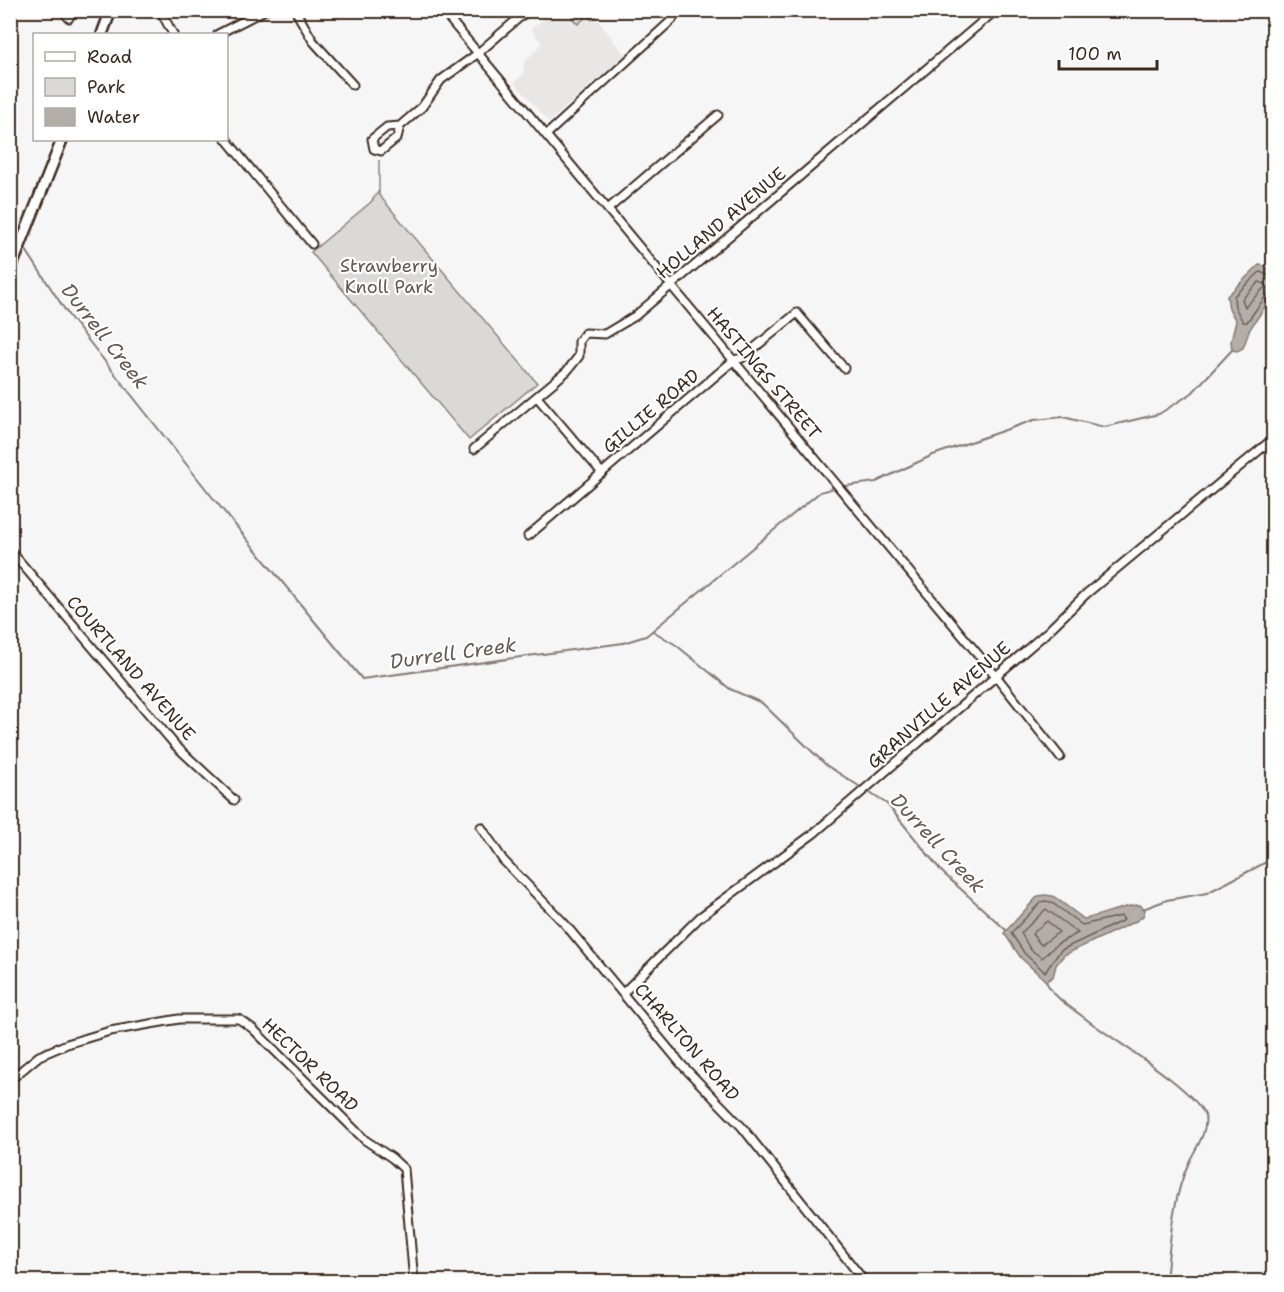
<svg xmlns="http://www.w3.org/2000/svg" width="1284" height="1292" viewBox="0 0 1284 1292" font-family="'Shantell Sans',sans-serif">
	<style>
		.built { fill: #e9e7e6 }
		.green { fill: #dbd9d6; stroke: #8b827a; stroke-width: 1.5 }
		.water { fill: #b4aeaa; stroke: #847972; stroke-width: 1.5 }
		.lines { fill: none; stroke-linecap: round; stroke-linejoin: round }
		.shore { stroke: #6b5f56; stroke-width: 1.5 }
		.stream { stroke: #847972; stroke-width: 2 }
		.street-casing { stroke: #3b2a1e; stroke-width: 11 }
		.secondary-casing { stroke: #3b2a1e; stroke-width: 14 }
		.street { stroke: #fff; stroke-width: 7 }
		.secondary { stroke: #fff; stroke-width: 9 }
		.labels { text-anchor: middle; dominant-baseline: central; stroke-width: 4.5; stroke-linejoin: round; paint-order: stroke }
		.street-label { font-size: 18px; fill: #3b2a1e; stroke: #fff }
		.park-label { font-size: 18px; fill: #63564c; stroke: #fff }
		.water-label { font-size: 20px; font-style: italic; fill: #65584f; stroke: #fff }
	</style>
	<rect width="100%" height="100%" fill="#f7f6f6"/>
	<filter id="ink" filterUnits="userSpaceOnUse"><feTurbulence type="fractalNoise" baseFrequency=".0167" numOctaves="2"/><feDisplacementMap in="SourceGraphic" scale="12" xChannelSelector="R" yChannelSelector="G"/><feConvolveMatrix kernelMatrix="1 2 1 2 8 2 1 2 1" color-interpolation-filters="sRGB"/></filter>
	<g filter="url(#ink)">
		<!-- built -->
		<path class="built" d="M553,11h53l-9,8 28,36 -76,67 -35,-40 9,-7 1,-12 18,-20 -11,-14z"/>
		<!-- green -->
		<g class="green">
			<path d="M578,11h22l1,1 -9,8 -4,-5 -10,9 -6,-6z"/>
			<path d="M379,160v35l158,188 -68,57 -158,-188 60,-50 8,-11z"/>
		</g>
		<!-- water -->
		<g class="water">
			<path d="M1259,265l6,1 8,8v21l-23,34 -7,19 -6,3 -5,-1 -1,-9 5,-20 -7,-12 -2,-13z"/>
			<path d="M1045,895l8,1 31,23c17,-3 42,-15 56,-14l5,5 -2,6 -7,5 -72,34 -8,10 -3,12 -7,4 -25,-23 -17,-25 34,-37z"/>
		</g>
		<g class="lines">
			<!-- shore -->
			<g class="shore">
				<path d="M1274,278l-14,-6 -26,24 1,11 8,15h4l19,-26 8,-2"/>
				<path d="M1259,282l6,2v3l-20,20 -3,-8z"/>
				<path d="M1045,901l6,1 31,23 39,-9 3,4 -63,30 -16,22 -20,-18 -14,-21 30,-31z"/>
				<path d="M1046,909l32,24 -21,11 -15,14 -12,-9 -9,-16z"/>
				<path d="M1047,921l12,11 -18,13 -9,-11z"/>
			</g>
			<!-- stream -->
			<g class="stream">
				<path d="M10,225l10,15"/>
				<path d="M24,247l45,69 144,182 149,181 261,-36 23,-7 174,-144 18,-5 38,-5 57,-27 101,-35 29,-3 41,10 55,-13 33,-21 40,-43"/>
				<path d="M653,631l23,14 54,44 32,14 64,62 61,39 56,69 63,57"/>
				<path d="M1143,909l24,-9 40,-7 67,-35"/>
				<path d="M1046,981c6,15 24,26 36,35 29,23 108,69 123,99 3,18 -9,32 -16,47 -17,37 -19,80 -23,120"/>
			</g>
			<defs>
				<g id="street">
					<path d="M62,10l7,8"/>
					<path d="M160,10l13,24"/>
					<path d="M295,10l18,31 40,44"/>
					<path d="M442,10l554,666 64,81"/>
					<path d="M218,34l47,-24"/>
					<path d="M400,126l-3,12 -16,13 -7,-2 -2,-10 15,-12 13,-1 22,-19 19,-27 36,-26 51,-44"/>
					<path d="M546,135l126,-115 5,-10"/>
					<path d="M226,139l86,105"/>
					<path d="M608,209l110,-94"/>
					<path d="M537,397l65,76"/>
					<path d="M474,449l93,-78 12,-15v-15l6,-8 20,1 30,-18 361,-306"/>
					<path d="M528,536l206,-176 8,-2 55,-45 47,55"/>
					<path d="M10,550l166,196 58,54"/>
					<path d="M481,827l22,33 61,63 118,142 60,62 123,155"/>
					<path d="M623,993l77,-76 113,-83 233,-201 40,-39 188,-156"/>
					<path d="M10,1080l29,-24 28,-12 43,-13 69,-12h60l13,9 113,112 27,18 12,11 10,113"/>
				</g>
				<g id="secondary">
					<path d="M102,34l9,-24"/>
					<path d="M10,271l52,-131"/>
				</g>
			</defs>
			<!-- street casing -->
			<use href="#street" class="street-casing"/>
			<!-- secondary casing -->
			<use href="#secondary" class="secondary-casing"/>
			<!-- street -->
			<use href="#street" class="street"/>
			<!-- secondary -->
			<use href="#secondary" class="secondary"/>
		</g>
	</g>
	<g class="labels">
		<!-- street labels -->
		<g class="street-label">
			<text transform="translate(721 223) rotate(-40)">HOLLAND AVENUE</text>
			<text transform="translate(764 373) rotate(50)">HASTINGS STREET</text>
			<text transform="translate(651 411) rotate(-40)">GILLIE ROAD</text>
			<text transform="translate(131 668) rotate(49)">COURTLAND AVENUE</text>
			<text transform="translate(939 705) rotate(-41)">GRANVILLE AVENUE</text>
			<text transform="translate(687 1042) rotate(49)">CHARLTON ROAD</text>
			<text transform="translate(310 1065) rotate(44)">HECTOR ROAD</text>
		</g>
		<!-- park labels -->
		<g class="park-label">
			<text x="389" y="266">Strawberry<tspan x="389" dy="21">Knoll Park</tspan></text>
		</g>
		<!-- water labels -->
		<g class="water-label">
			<text transform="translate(105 336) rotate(52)">Durrell Creek</text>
			<text transform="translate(453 653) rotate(-8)">Durrell Creek</text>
			<text transform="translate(938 843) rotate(47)">Durrell Creek</text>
		</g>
	</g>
	<!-- margin -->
	<rect width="1284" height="1292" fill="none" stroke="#fff" stroke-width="36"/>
	<rect x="18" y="18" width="1248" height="1256" fill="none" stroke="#3b2a1e" stroke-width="2" filter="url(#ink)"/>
	<!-- legend -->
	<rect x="33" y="33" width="195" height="108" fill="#ffffff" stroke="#b1aaa5" stroke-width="1.5"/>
	<rect x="45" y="52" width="30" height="9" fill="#ffffff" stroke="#b1aaa5" stroke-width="1.5"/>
	<text x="87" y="63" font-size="18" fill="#3b2a1e">Road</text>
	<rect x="45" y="78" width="30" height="18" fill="#dbd9d6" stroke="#b1aaa5" stroke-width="1.5"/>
	<text x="87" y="93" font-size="18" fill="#3b2a1e">Park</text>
	<rect x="45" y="108" width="30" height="18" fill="#b4aeaa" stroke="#b1aaa5" stroke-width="1.5"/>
	<text x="87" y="123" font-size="18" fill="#3b2a1e">Water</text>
	<!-- scale -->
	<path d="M1059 60v9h98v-9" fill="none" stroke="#3b2a1e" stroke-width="3"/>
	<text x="1068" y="60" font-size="18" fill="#3b2a1e" stroke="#ffffff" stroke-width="4.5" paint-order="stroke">100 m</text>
</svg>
